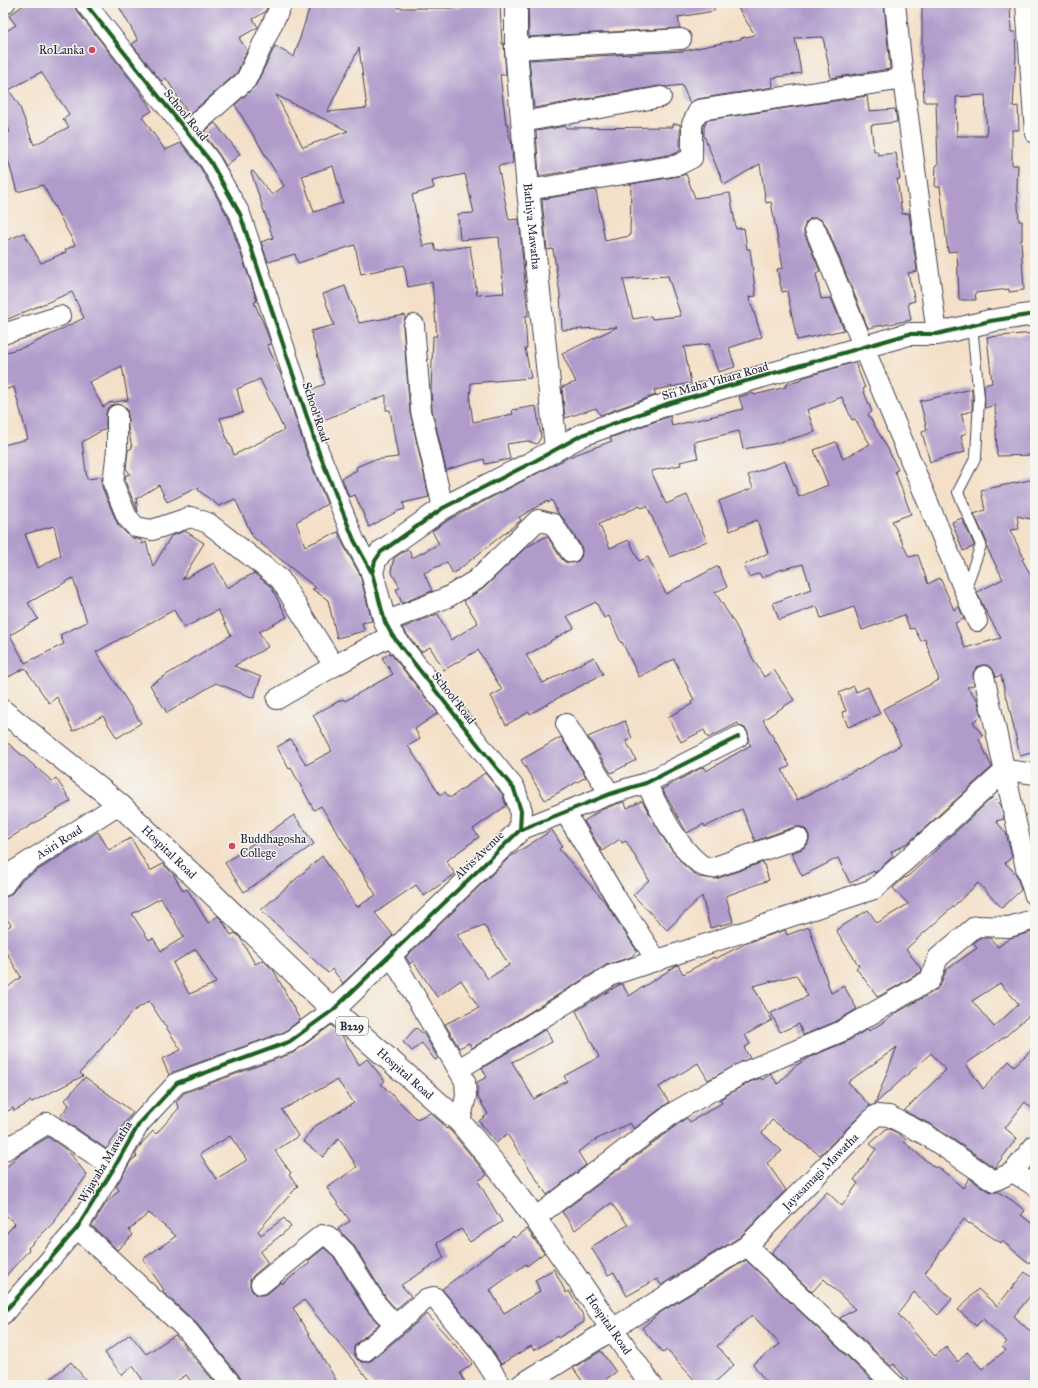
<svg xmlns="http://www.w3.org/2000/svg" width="1038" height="1388" viewBox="0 0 1038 1388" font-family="'IM FELL Great Primer',serif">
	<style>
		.building { fill: #b09bcb; fill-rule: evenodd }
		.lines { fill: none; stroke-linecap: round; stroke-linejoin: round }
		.service-casing { stroke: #423e50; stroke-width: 12 }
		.minor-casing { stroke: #423e50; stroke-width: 22 }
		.tertiary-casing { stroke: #423e50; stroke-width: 24 }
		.primary-casing { stroke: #423e50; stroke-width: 24 }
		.service { stroke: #fff; stroke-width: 10 }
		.minor { stroke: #fff; stroke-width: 20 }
		.tertiary { stroke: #fff; stroke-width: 22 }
		.primary { stroke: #fff; stroke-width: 22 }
		.cycleway-casing { stroke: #f6f6f2; stroke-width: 6 }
		.cycleway { stroke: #1b5e20; stroke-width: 4 }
		.poi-dot { fill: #d1495b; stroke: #f6f6f2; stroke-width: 1.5 }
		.labels { text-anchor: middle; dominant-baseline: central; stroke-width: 3; stroke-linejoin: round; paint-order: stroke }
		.shield { fill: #f6f6f2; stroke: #626272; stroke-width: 1 }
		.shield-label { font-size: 11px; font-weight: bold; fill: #22223b }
		.poi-label { font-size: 12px; fill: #22223b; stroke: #f6f6f2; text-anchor: end }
		.street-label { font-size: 12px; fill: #22223b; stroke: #f6f6f2 }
	</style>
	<rect width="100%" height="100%" fill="#f6f6f2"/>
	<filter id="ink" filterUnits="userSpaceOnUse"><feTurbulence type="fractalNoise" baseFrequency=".025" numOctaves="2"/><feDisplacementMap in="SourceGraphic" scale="8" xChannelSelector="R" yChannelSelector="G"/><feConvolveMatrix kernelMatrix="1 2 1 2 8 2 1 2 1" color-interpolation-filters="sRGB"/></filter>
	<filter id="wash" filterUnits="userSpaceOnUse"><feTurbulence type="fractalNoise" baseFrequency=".012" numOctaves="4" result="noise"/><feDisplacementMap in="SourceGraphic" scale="16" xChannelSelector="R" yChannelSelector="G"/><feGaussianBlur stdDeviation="0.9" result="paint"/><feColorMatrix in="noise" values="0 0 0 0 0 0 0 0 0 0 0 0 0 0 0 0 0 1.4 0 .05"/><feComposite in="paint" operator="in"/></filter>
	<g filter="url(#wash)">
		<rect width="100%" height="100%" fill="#f4e0c8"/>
		<g id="blocks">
			<!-- building -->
			<g class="building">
				<path d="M26,3h48l2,7 65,83 11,18 -10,6 23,33 16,-7 19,24 29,52 28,82 -3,1 11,25 6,17 -4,1 15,32 25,77 20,50 -31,18 9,24 33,-14 6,14 16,29 12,46 -10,2 2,8 -27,7 -9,-38 -16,-11 4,-1 -63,-51 -18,-38 -16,7 -21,-16 1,-3 -32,15 -8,-17 -23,14 2,13 -13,-31 1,-6 4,-1 -4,-6 2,-18 4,-2 -4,-20v-13l-1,-6 -5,-4 -5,-1 -5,1 -5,4 -1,6v13l-24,14 5,37 15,-2v10l16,38 10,10 5,3 8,2 1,4 4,-2 7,25 18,-31 14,-5 19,12 -22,37 32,-17 13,25 27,-15 17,14 16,30 -28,15 9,15 -34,19 27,11 -7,21 -38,-15 -49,30 -17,-28 81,-50 -13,-25 -34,18 -10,-18 -78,42 45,71 -24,15 -14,-22 -30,15 -16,-34 -8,6 -24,-35 -22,12v-235l25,-6 -14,-52 -11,3v-37l25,-7 56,-28 -12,-26 -69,29v-79l21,-9 17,30 25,-11 -1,-2 10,-5 -32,-60 -26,7 -10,-36 -4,1v-20l7,-5 -7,-19v-80l13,-8 -7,-9zM41,72l28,42 -6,5 6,8 -35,18 -15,-40 -10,-15zM122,366l6,34 -19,3 -6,4 -14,-25zM260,379l24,51 -50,25 -4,-11 -1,1 -9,-27 23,-5 -6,-24zM54,526l7,29 -23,13 -13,-34zM73,578l14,44 -27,13 4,9 -39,19 -15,-28 28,-16 -10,-16z"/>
				<path d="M117,3h152l-4,9 -12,7 5,8 -19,11 8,13 -10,22 -48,42 -23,-37 -5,3 -29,-37 6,-4z"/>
				<path d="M311,3h87v5h62v-3h40l2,39h2l2,31h-6l6,49 1,-1 3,16h1l2,24 -15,3 11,54 10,-1 9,97h-3l2,32h-2l6,30 -60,5 -1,18 3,21 40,-8 -1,-4 24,-4 5,31 -4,7 -10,-3 -20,3 3,15 -25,5 -1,-5 -38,11 -14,-61 -1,-19 2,-54h4l-5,-54 -24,5 -4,-22 -43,9 -6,-29 -57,18 -3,-9 -27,8 -7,-20 12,-4 -22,-66 2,-1 19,24 12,-9 -49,-81 21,-20 19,-39 19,11zM359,48l8,60 -40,4zM276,95l72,36 -45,16zM333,166l10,37 -29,9 -12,-36zM465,174l9,39 -16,1 2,26 39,-3 5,56 -27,2 -7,-49 -34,5 -2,-7 -11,2 -11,-51 22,-7 -2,-7z"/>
				<path d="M528,3h186v8l-36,6 2,11 -151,9z"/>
				<path d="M735,3h38l1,2 31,-2h79l6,66 -59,9 -8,-41 -28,1 6,35 -29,5 1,9 -76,12 -4,2 -3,2 -8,-18 -16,2 -7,-1 -125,22 -5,-48 154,-9 58,-12v-1l14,-3z"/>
				<path d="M922,3h88l1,29h4l1,25 -3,50 5,-1 1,24h-7v35h6l-1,23 2,33h3v19h-1l3,50 -15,2v-3l-34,4 1,7h-17l-2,-49 -9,1 -8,-65h-5l1,-22h2l-2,-63h-12l-2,-48zM985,95l2,41h-30l-1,-39z"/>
				<path d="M867,96l2,15 26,-2 2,13 -26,3 3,26h3l1,4 18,-2 4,26h-3l5,35 7,-1 8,58 -9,2 7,28 -7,2 3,17 -43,8 -42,-103 -4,-5 -5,-2h-6l-5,4 -2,6v5l16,38 -4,2 5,26 10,-1 13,32 -47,10 -10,-49 -5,1 -5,-23 6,-1 -12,-66 -5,1 -6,-39 -36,21 -20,-49v-9l3,-7z"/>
				<path d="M215,123l25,31 -14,12 -7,-12 -16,-21z"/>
				<path d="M673,124h7v27l-6,3 -135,22 -3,-45 30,-5v2l107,-1z"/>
				<path d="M686,174l9,24 35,-5 6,36 8,-1 3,21h3l6,47 -7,1 13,40 -33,11 6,19 -17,5 -9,-28 -25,3 7,36 -37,7 2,5 -56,20 -4,-7 -31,10 -3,-31 14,-5 -14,-28 55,-27 -55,3 -2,-36 -7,-45 -6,1 -5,-51 54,-9 9,51 25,-5 1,-52 49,-8zM668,276l13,40 -29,3 -1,-3 -18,3 -10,-40z"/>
				<path d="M345,286l14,37 46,-8v3l-2,8 7,86 19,85 -26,6 2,6 -7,2 -29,16 -14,-32 -6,2 -7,-19 15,-8 -1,-3 17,-7 25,-3 -8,-47h-4v-15l-65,26 -11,-31 15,-6 -14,-53 23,-6 -11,-31z"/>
				<path d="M1035,333v122l-38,1 -2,-51 -10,3 -1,-23 8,-2 -5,-46z"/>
				<path d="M855,362l10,26 -2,1 9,23 -4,2 20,35 10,21 -3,1 16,43 -19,7 17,36 9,-2 10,29 12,-6 14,32 5,-3 5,12 -9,4 10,25 36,-10 -17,-30 -7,-16 26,-13 -16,-31v-6l-13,-28 11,-4 -4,-20 54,-11v41l-18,-4 2,13 -9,1 14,28 -2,1 13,24v169l-15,4 -13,-59h-1l-5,-22 -5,2 -3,-8 -6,-4h-5l-5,2 -4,6 1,12 -7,2 11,14 3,15 -8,6 10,14 -4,3 13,28 -83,75 -18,10 2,4 -18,17 -1,-2 -24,12 -12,-25 -36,18 -11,-23 11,-4 5,-4 2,-5v-5l-3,-5 -5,-3h-7l-39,14 -13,-32 -37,18 -1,-3 -17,9 -25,-44 41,-22 3,4 45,-26 -3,-4 1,-4 -1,-5 -3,-4 -6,-2 -1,-3 -30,15 -4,-8 -23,12 -13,-25 24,-13 -1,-2 3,-2 -20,-41 -35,18 -17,-35 -1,1 -12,-27 -5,2 -8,-16 -29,14 7,12 -24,13 1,1 -25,13 17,28 51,-26 9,17 -40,21 -33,19 -1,-2 -23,13 -15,-29 11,-6 -24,-40 -34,20 -14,-23 -9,5 -19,-24 36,-14 13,26 27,-17 -14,-22 20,-13 41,-40 22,-12 14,22 4,4 7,1 6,-2 3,-4 1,-6 -1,-5 -18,-28 -4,-3 -7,-15 -4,3 -1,-2 -28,16 2,3 -1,1 -67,53 -6,-12 -23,11 8,18 -30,12 -6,-14 4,-1 -9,-17 3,-13 9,-6 6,-2 3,8 27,-14 -7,-13 18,-12 119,-62 43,-16 -2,-3 60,-22 2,10 71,-17 -4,-12 14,-4 1,2 32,-8 -1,-2 17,-6v-1zM842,397l10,23 3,-1 15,25 -27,15 -7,-17 -22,8 14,35 -29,12 -14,-36 -37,14 5,13 -34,13 11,30 27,-11 11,33 -24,12 5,12 10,-4 3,5 14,-7 27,-7 8,25 -38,14 6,17 38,-14 4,12 33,-11 8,23 42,-15 6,14 4,-1 7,13 4,-2 14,41 -56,29 18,36 -43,25 -1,-1 -31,17 -29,14 -15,-30 8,-4 -27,-46 31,-20 -20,-30 -10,7 -11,-18 -18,-35 -20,-32 12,-5 -9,-21 -52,28 -18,-37 -9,4 -10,-21 -19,8 -11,-24 41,-18 1,2 6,-2 23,51 37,-16 -20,-46 -21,9 -15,-33 30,-6 -1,-3 18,-4 -4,-16 45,-11 4,18 30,-5 42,-12 -8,-22z"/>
				<path d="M972,389v22l-11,3 6,18 -6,4 4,16 -35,10 -8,-30 5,-2 -7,-29z"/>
				<path d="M962,518l12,27 -1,2 -10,4 -11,-29z"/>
				<path d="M390,653l48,60 -23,16 5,10 -12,7 32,49 5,-3 5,6 35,-25 18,22 3,11 -33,23 6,8 -33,24 9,13 -31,22 -8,-11 -41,28 18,22 -50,48 -11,-14 -4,4 -67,-63 61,-54 35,51 19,-12 -55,-89 -7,4 -23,-42 -2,1 -12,-22 14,-8 15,26 26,-14 -19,-36 30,-16 2,2 48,-27 -11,-16z"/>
				<path d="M854,686l2,6 12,-5 12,27 -32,13 -6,-15 4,-1 -7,-18z"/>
				<path d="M625,721l7,17 -6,3 10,19 -25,13 -23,-36z"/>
				<path d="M561,737l25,40 -41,23 -24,-40z"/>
				<path d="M3,739l49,42 4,-3 15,23 -68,41z"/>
				<path d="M993,797l8,8 3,14 -8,2 10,12 6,24 -7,6 11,11 5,16 -19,18 -24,-25 -23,22 -49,44 16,21 -1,2 -43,25 -22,-29 3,-2 -23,-36 32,-20 9,13 31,-19 -15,-16 12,-11 1,1z"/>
				<path d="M642,801l25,43 16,20 15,13 18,2 47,-17 6,18 -43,16 7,26 -23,6 -8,-32 -35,34 -34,-35 16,-15 -23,-39 -4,2 -2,-4 -18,12 -18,-30 17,-11 13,-5 10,-3 3,6z"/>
				<path d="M294,815l20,29 -70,48 -19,-29z"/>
				<path d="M552,830l10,16 -3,3 46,53 32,49 -6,6 -25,8 -134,83 -3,-5 -10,5 -14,-24 34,-16 -18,-28 -24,17 -24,-36 -3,3 -4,-7 104,-100zM484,925l25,40 -21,14 -31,-44z"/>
				<path d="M98,832l11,18 22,-12 19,33 13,-7 11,11 9,16 4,-2 21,34 10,-7 4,4 9,15 4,-2 4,3 16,28 8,-4 11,11 26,49 -16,12 -111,40 -4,3 -7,-16 19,-9 -32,-49 -17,11 -52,61 3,3 -51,26 -2,-1 -3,3 -13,7 -1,-3 -10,6v-123l18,-14 -18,-30v-17l8,-5 -8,-12v-16l5,-1 4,-3 10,-13zM161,898l23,39 -23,14 -8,-13 -4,2 -17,-26zM196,949l20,34 -27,11 -16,-31z"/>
				<path d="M809,927l22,66 13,-7 13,23 -22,13 -32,13 -4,-11 -19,8 -9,-19 37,-17 -12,-21 -43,11 19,34 -27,15 5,9 -6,4 6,10 -42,22 -10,-17 -39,24 10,15 -35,27 -4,-6 -35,17 -17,12 8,13 -39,30 -40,-61 -11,9 -17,-22 9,-7 -11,-18v-14l10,-5 -5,-9 64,-39 6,13 -40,20 22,37 33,-18 -3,-5 35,-19 -23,-46 41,-25 5,-2 7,12 47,-30 2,-1 5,9 31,-17 1,2 32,-16 38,-13 2,5z"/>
				<path d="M1031,932l4,5v73l-29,26 -40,28 17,25 26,-28 5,5 21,-19v64l-10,-9 -20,26 12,10 -21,28 1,1 -2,1 -63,-43 -28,-14 42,-41 -15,-17 -56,51 22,-57 -49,35 22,24 -50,49 -48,-35 -10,13 20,18 -15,12 19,27 -46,47 -79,48 -4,-6 -30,17 -13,-24 -6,3 -17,-28 37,-22 -17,-22 -36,27 -13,-18 120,-91 5,-3 3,4 32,-19 -2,-4 30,-17 11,-4 1,2 8,-6 8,10 17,-18 17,-10 34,-14 22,-13 1,2 24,-15v-1l43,-25 5,-6 5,-14 31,-22 -4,-5 7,-5h10l8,9 12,-9zM1000,983l19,21 -25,23 -22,-26z"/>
				<path d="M331,1025l10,9 18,31 8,-6 18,22 -4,3 36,35 13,-6 13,11 3,5 1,-1 4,3 36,44 -9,6 24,41 -32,20 -9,-13 -24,14 7,15 -43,27 10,11 -15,13 -10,-11 -33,-54 -15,-15 12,-8 -23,-33 30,-21 -18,-29 -16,19 -20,-16 12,-15 39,-23 -17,-23 -55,30 16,26 -23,15 16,22 -2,2 9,11 -40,45 3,4 23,-17 7,9 -31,25 8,11 -14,12 -4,5v6l2,5 4,4h6l6,-2 13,-11 1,2 28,-21 -2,-2 16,-13 10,9 33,54 12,13 -21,18 -4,5v6l3,6 5,3h5l5,-2 55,-46 45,50 -12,9 7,12h-94l-69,-85 -11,8 46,77h-96l-2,-7 -44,-54 -35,-33 2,-1 -21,-31 33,-23 -27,-23 -20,17 4,5 -16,15 -25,-24 14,-23 13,-13 -3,-4 15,-25 6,-5 -2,-1 7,-12 11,-12 3,3 23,-26 -3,-6 8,-9 109,-40zM230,1136l17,24 -31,19 -16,-25z"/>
				<path d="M416,1028l8,6 14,24 -3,2 -13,-17 -10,8 -9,-9z"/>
				<path d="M85,1077l48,35 -27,37 -46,-32 9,-12 -4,-5z"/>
				<path d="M887,1128l11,5 8,7 -2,2 31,26 2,-2 26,22 6,-10 19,13 5,1h5l15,9 12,10 -4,4 14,11v29l-6,8 -27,-22 -1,2 -31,-20 -1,1 -5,-5 -39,54 27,26 -14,16 -24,-23 -16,22 37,42 11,-9 12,15 9,-10 15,17 24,-19 -4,-3 5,-5 -24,-23 -7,7 -18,-16 20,-21 19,17 28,-34 10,8v10l-21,26 21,20v49h-124l-17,-21 -3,2 -51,-48 15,-9 -31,-30 -12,13 -41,-39 56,-61 15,14 16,-23 -4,-3 22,-31 -6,-5z"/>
				<path d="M48,1137l20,14 19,24 -33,46v1l-26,26 1,2 -26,29v-42l12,-13 -12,-12v-41l14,-15z"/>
				<path d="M527,1229l17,24 -17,13 -1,-2 -36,26 14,23 36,-22 -5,-11 19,-11 12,24 3,-2 15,26v5l-26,16 -1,-2 -23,14 -3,-4 -30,18 -13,-20 -46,-55 71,-53 2,2z"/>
				<path d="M746,1260l128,122 -4,3h-102l-15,-21 27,-20 -28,-29 -35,31 17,19 -22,20h-13l-32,-35 -4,3 -21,-25 16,-14z"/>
				<path d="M130,1334l16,20 29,-19 42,50h-23l-8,-10 -15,10h-25l-13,-19 -11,9 -17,-22z"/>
				<path d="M601,1351l15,21 -18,13h-13l-12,-17z"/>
				<path d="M71,1362l19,23h-47z"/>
			</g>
		</g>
	</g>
	<g filter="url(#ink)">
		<use href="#blocks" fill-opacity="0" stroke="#423e50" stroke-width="1"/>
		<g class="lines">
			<defs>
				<path id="service" d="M965,590l16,-45 -23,-53 18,-35 3,-59 -7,-73"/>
				<g id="minor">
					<path d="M85,3l125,158 30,53 78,236 36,90 18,33"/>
					<path d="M895,3l8,76 34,255"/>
					<path d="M1026,3l9,130"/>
					<path d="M3,5l2,-2"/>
					<path d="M516,49l165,-10"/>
					<path d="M522,122l139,-25"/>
					<path d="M187,132l59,-52 36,-77"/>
					<path d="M528,190l150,-25 14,-7v-34l7,-14 204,-31"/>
					<path d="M815,229l162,392"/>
					<path d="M414,325l7,86 22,97"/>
					<path d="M3,334l57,-18"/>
					<path d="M117,415v35l-4,33 14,34 9,10 16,3 39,-13 17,6 72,56 54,87"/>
					<path d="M385,622l63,-25 28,-17 62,-60 15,4 18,28"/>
					<path d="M984,676l42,192 9,28"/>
					<path d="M277,699l57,-33 58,-31"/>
					<path d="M566,724l44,70"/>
					<path d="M646,783c13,25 31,64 54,81 4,3 7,3 12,4l86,-30"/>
					<path d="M565,812l53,89 39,60"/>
					<path d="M520,830l90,-36 36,-11 92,-46"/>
					<path id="s1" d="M3,886l11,-15 105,-67"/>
					<path d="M391,955l74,126 1,15 -6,26"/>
					<path d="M459,1069l153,-94 262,-86 132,-119 29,4"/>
					<path d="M3,1151l45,-28 66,45"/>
					<path d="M1013,1172l22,-27"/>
					<path d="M535,1218l141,-107 69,-39 95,-40 90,-52 8,-22 38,-32 33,1 26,-8"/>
					<path d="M77,1228l111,103 44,54"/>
					<path d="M747,1246l147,139"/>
					<path d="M261,1284l61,-49 6,1 15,14 34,55 18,20"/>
					<path d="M3,1314l74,-86 37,-60 25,-44 38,-41 112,-41 44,-32"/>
					<path id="s2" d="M612,1329l135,-83 129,-131 13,1 37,19 68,46 19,-9 22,14"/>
					<path d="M365,1351l61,-52 8,-2 45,54 22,34"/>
				</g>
				<g id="tertiary">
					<path id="s3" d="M516,3v46l12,141 28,258"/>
					<path d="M333,1010l187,-180 1,-19 -7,-22 -27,-33 -95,-121 -7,-13 -13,-49 3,-12 6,-9 62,-44 90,-46 49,-27 88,-32 239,-69h28l53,-13 45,-7"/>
					<path d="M522,1385l90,-56"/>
				</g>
				<g id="primary">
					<path id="s4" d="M3,711l116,93 214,206 127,112 37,45 38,51 116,167"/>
				</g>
			</defs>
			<!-- service casing -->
			<use href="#service" class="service-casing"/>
			<!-- minor casing -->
			<use href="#minor" class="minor-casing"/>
			<!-- tertiary casing -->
			<use href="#tertiary" class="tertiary-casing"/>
			<!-- primary casing -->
			<use href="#primary" class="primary-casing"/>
			<!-- service -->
			<use href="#service" class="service"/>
			<!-- minor -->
			<use href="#minor" class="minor"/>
			<!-- tertiary -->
			<use href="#tertiary" class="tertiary"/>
			<!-- primary -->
			<use href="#primary" class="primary"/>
			<defs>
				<g id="cycleway">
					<path d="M85,3l125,158 30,53 78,236 36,90 18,33 13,49 7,13 95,121 27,33 7,22 -1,19"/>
					<path d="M372,573l3,-12 6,-9 62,-44 90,-46 49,-27 88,-32 239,-69h28l53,-13 45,-7"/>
					<path d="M3,1314l74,-86 37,-60 25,-44 38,-41 112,-41 44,-32 187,-180 90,-36 36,-11 92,-46"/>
				</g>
			</defs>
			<!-- cycleway casing -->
			<use href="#cycleway" class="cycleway-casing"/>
			<!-- cycleway -->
			<use href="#cycleway" class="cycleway"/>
		</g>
	</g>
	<!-- markers -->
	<g class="poi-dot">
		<circle cx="92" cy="50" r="4"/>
		<circle cx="232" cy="846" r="4"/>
	</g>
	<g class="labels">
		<!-- shield labels -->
		<rect class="shield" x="336" y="1017" width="32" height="18" rx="3"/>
		<g class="shield-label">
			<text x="352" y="1026">B229</text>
		</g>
		<!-- poi labels -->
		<g class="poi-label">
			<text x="84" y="50">RoLanka</text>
			<text x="240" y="839" text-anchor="start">Buddhagosha<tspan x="240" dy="14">College</tspan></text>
		</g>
		<!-- street labels -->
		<g class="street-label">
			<text transform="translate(186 115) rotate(51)">School Road</text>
			<text stroke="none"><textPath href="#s3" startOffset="224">Bathiya Mawatha</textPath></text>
			<text transform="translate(715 381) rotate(-16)">Sri Maha Vihara Road</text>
			<text transform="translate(316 412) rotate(72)">School Road</text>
			<text transform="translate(454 698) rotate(52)">School Road</text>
			<text stroke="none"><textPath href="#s1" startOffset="72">Asiri Road</textPath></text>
			<text stroke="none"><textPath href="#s4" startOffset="218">Hospital Road</textPath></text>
			<text transform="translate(479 855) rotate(-44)">Alvis Avenue</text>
			<text stroke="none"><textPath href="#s4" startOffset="542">Hospital Road</textPath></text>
			<text transform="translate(105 1162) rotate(-59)">Wijayaba Mawatha</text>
			<text stroke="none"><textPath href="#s2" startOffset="263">Jayasamagi Mawatha</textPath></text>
			<text stroke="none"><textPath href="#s4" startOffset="866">Hospital Road</textPath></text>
		</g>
	</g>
	<!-- margin -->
	<rect width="1038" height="1388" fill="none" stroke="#f6f6f2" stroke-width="16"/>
</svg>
